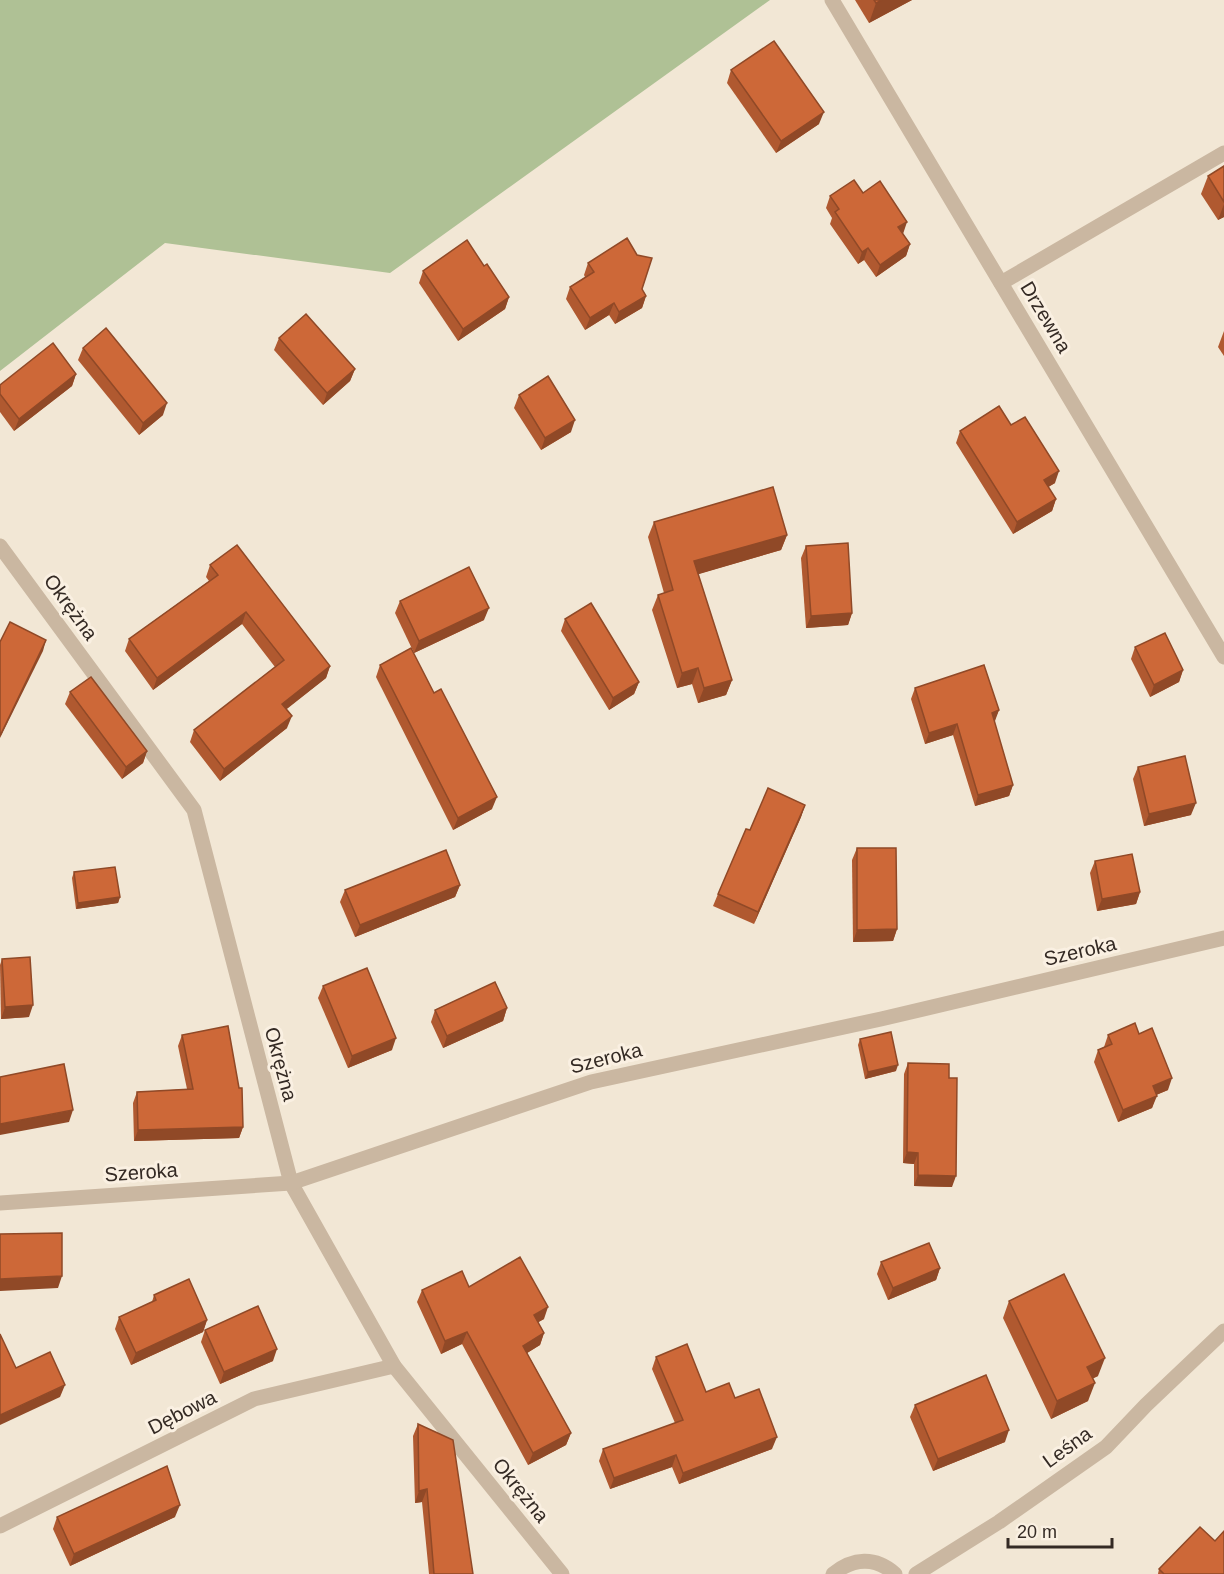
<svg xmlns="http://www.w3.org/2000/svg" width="1224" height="1574" viewBox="0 0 1224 1574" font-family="Helvetica,sans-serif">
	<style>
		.green { fill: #afc195 }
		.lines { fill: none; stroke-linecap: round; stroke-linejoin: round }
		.lane { stroke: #cab7a1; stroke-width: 15 }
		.street { stroke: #cab7a1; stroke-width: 15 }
		.wall { fill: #b05930 }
		.shaded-wall { fill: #904927 }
		.building { fill: #cd6838; stroke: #904927; stroke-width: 1.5 }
		.labels { text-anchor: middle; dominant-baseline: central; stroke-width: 6; stroke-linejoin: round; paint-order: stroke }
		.street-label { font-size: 20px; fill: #342a24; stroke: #faf0e2 }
	</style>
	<rect width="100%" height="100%" fill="#f2e7d5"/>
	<!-- green -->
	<path class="green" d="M0,0h770l-380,273 -225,-30 -165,128z"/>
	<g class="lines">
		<!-- lane -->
		<path class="lane" d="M1001,283l223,-130"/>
		<!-- street -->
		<g class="street">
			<path d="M832,0l392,657"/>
			<path d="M0,546l194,264 97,373 103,183 168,208"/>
			<path d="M0,1203l291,-20 300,-101 290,-63 343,-81"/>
			<path d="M0,1526l254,-127 140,-33"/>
			<path d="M833,1574c20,-16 42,-18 62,0"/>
			<path d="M916,1574l83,-52 107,-75 40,-42 78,-74"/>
		</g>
	</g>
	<!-- wall -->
	<g class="wall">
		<path d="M855,0h57l-43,23z"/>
		<path d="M731,70l88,54 -43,29 -49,-70z"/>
		<path d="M1224,166v51l-6,3 -17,-26 7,-18z"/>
		<path d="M830,196l73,38 7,10 -4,12 -30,21 -12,-17 -6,4 -28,-40 2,-6 -6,-10z"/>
		<path d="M588,263l54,26 4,7 -4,12 -27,16 -6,-9 -24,15 -19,-31 4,-12 15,-10 -1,-2z"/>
		<path d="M484,266l25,31 -4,12 -47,32 -39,-58 4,-12z"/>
		<path d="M1224,331v25l-6,-9z"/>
		<path d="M279,338l76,31 -5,12 -27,24 -49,-55z"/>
		<path d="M83,348l80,67 -24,20 -61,-75z"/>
		<path d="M76,374l-4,12 -58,45 -14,-19v-27z"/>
		<path d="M519,395l52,37 -30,18 -27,-42z"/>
		<path d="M1011,425l44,58 -7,4 8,12 -4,12 -39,23 -57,-91 4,-12z"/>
		<path d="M654,522l133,13 -6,15 -83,24 34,106 -6,15 -28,8 -6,-19 -15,4 -25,-78 6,-15 6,-2 -16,-56z"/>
		<path d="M806,546l46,67 -4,12 -42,3 -5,-70z"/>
		<path d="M210,565l120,101 -4,12 -40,31 1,19 -67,53 -30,-39 4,-12 81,-63 -33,-43 -89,66 -28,-39 4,-12 80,-58 -3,-4z"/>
		<path d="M400,601l84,19 -70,33 -19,-40z"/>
		<path d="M565,619l74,63 -5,12 -25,16 -48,-79z"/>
		<path d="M1135,647l48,23 -4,12 -29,15 -19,-38z"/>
		<path d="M380,665l112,144 -39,21 -77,-153z"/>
		<path d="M915,688l84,22 -5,11 19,64 -4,11 -34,10 -22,-71 -28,9 -14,-45z"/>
		<path d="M70,692l77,59 -4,12 -21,16 -57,-75z"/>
		<path d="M1138,767l53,48 -47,11 -11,-47z"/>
		<path d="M805,805l-4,12 -47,107 -41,-18 5,-12 32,-64z"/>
		<path d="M857,848l40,81 -4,12 -40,1 -1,-82z"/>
		<path d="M1095,861l45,31 -4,12 -39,7 -7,-38z"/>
		<path d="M74,872l46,25 -2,6 -42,6 -4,-31z"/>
		<path d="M460,885l-5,12 -100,40 -15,-35 5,-12z"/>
		<path d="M2,959l27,58 -28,2 -1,-54z"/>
		<path d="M323,986l69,64 -44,18 -30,-70z"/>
		<path d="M507,1008l-4,13 -60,27 -12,-26 4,-12z"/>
		<path d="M1139,1034l29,56 -12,5 -4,13 -34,14 -24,-60 4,-12 6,-3 4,-12z"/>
		<path d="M182,1035l57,53 4,39 -4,11 -105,3 -1,-38 4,-11 50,-3 -9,-43z"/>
		<path d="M860,1039l36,32 -31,8 -7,-34z"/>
		<path d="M908,1063l44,124 -38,-1v-22l-11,-1 1,-89z"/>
		<path d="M881,1262l59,6 -4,12 -48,20 -11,-26z"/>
		<path d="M469,1287l75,32 -6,3 6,11 -4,12 -13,8 44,80 -5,12 -38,20 -66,-121 -21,10 -24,-52 5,-12z"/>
		<path d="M154,1295l53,25 -4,12 -72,33 -16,-36 4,-12 33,-15z"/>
		<path d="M1009,1301l89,75 -6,3 -4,22 -37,18 -48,-101z"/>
		<path d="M205,1330l68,31 -53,23 -19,-42z"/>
		<path d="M656,1357l50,35 29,6 37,51 -93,35 -7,-17 -62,22 -11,-28 4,-12 72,-26 -23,-54z"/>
		<path d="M915,1405l90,37 -72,29 -23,-54z"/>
		<path d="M418,1424l55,150h-44l-7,-72 -7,1 -2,-67z"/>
		<path d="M57,1517h118l-105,49 -17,-37z"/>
		<path d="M1159,1569l65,5h-66z"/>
	</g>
	<!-- shaded-wall -->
	<g class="shaded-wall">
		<path d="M882,0h30l-43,23 7,-20z"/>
		<path d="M824,112l-5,12 -43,29 5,-12z"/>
		<path d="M1224,204v13l-6,3z"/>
		<path d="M907,222l-4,12 -5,-7z"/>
		<path d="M910,244l-4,12 -30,21 4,-12z"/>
		<path d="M868,248l-4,12 -6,4 4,-12z"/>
		<path d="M646,296l-4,12 -27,16 4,-12z"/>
		<path d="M509,297l-4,12 -47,32 5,-12z"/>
		<path d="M614,303l-5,12 -24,15 5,-12z"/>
		<path d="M355,369l-5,12 -27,24 4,-12z"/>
		<path d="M76,374l-4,12 -58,45 5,-12z"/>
		<path d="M167,403l-4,12 -24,20 4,-12z"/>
		<path d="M575,420l-4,12 -30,18 4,-12z"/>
		<path d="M1059,471l-4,12 -15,9 4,-12z"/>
		<path d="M1056,499l-4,12 -39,23 4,-12z"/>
		<path d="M787,535l-6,15 -92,27 5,-16z"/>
		<path d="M489,608l-5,12 -70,33 5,-12z"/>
		<path d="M246,612l-4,12 -89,66 4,-12z"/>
		<path d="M852,613l-4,12 -42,3 5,-12z"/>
		<path d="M46,640l-3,11 -43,87v-2z"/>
		<path d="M330,666l-4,12 -48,38 4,-12z"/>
		<path d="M698,668l-6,16 -15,4 5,-15z"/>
		<path d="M1183,670l-4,12 -29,15 4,-12z"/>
		<path d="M732,680l-6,15 -28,8 6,-15z"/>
		<path d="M639,682l-5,12 -25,16 4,-12z"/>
		<path d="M999,710l-4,11 -7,2 4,-10z"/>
		<path d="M292,716l-5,12 -67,53 4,-12z"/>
		<path d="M957,724l-4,11 -28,9 4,-11z"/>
		<path d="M147,751l-4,12 -21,16 4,-12z"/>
		<path d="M1013,785l-4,11 -34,10 3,-11z"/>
		<path d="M497,797l-5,12 -39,21 5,-12z"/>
		<path d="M1196,803l-5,12 -47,11 5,-12z"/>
		<path d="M805,805l-4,12 -47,107 4,-12z"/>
		<path d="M460,885l-5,12 -100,40 5,-12z"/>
		<path d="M1140,892l-4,12 -39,7 5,-12z"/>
		<path d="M120,897l-2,6 -42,6 2,-6z"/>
		<path d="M897,929l-4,12 -40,1 4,-12z"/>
		<path d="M33,1005l-4,12 -28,2 4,-12z"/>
		<path d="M507,1008l-4,13 -60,27 4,-12z"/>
		<path d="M396,1038l-4,12 -44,18 4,-12z"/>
		<path d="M898,1065l-2,6 -31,8 3,-7z"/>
		<path d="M1172,1078l-4,12 -19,8 4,-12z"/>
		<path d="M1157,1096l-5,12 -34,14 5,-12z"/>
		<path d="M73,1110l-4,12 -69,13v-11z"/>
		<path d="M243,1127l-4,11 -105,3 4,-11z"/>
		<path d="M907,1152l11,1 -4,11 -11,-1z"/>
		<path d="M918,1175l38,1 -4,11 -38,-1z"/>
		<path d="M940,1268l-4,12 -48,20 5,-12z"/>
		<path d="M62,1276l-4,12 -58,3v-12z"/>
		<path d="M548,1307l-4,12 -14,8 4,-12z"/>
		<path d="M207,1320l-4,12 -72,33 5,-12z"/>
		<path d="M467,1332l-5,12 -21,10 4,-13z"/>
		<path d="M544,1333l-4,12 -21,13 4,-12z"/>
		<path d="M277,1349l-4,12 -53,23 4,-12z"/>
		<path d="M1105,1358l-7,18 -18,8 7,-17z"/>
		<path d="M1095,1383l-7,18 -37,18 6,-18z"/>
		<path d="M65,1385l-5,12 -60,28v-10z"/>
		<path d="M1009,1430l-4,12 -72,29 5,-12z"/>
		<path d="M571,1433l-5,12 -38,20 5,-12z"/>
		<path d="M777,1437l-5,12 -93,35 4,-11z"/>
		<path d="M676,1455l-4,12 -62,22 4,-11z"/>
		<path d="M427,1489l-5,13 -7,1 4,-12z"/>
		<path d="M180,1505l-5,12 -105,49 4,-12z"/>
	</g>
	<!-- building -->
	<g class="building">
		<path d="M874,0h8l-6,3z"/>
		<path d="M774,41l50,71 -43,29 -50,-71z"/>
		<path d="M1224,166v36l-16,-26z"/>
		<path d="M854,180l9,13 17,-12 27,41 -9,5 12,17 -30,21 -12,-17 -6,4 -27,-40 4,-3 -9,-13z"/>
		<path d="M627,238l10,17 15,3 -10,31 4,7 -27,16 -5,-9 -24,15 -20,-31 24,-15 -6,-9z"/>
		<path d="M467,240l17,26 3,-2 22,33 -46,32 -40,-58z"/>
		<path d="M306,314l49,55 -28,24 -48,-55z"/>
		<path d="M106,328l61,75 -24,20 -60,-75z"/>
		<path d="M53,343l23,31 -57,45 -19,-25v-9z"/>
		<path d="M548,376l27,44 -30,18 -26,-43z"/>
		<path d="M999,406l12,19 14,-8 34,54 -15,9 12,19 -39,23 -57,-91z"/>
		<path d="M773,487l14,48 -93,26 38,119 -28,8 -6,-20 -16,5 -24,-78 15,-5 -19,-68z"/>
		<path d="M848,543l4,70 -41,3 -5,-70z"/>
		<path d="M237,545l93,121 -48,38 10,12 -68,53 -30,-39 90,-70 -38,-48 -89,66 -28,-39 89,-64 -8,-10z"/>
		<path d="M469,567l20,41 -70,33 -19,-40z"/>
		<path d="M591,603l48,79 -26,16 -48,-79z"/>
		<path d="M10,622l36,18 -46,96v-94z"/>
		<path d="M1165,633l18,37 -29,15 -19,-38z"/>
		<path d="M411,648l23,45 7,-4 56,108 -39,21 -78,-153z"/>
		<path d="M984,665l15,45 -7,3 21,72 -35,10 -21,-71 -28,9 -14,-45z"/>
		<path d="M91,677l56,74 -21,16 -56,-75z"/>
		<path d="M1185,756l11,47 -47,11 -11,-47z"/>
		<path d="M768,788l37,17 -47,107 -40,-18 28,-65 4,1z"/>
		<path d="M857,848h39l1,81 -40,1z"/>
		<path d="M446,850l14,35 -100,40 -15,-35z"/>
		<path d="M1132,854l8,38 -38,7 -7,-38z"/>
		<path d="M115,867l5,30 -42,6 -4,-31z"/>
		<path d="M30,957l3,48 -28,2 -3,-48z"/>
		<path d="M367,968l29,70 -44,18 -29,-70z"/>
		<path d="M495,982l12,26 -60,28 -12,-26z"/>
		<path d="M1135,1023l4,11 13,-6 20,50 -19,8 4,10 -34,14 -25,-60 14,-6 -4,-9z"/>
		<path d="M228,1026l11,62h3l1,39 -105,3 -1,-38 56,-3 -11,-54z"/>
		<path d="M891,1032l7,33 -30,7 -8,-33z"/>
		<path d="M908,1063l41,1v14h8l-1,98 -38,-1v-22l-11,-1z"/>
		<path d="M64,1064l9,46 -73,14v-47z"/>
		<path d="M62,1233v43l-62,3v-45z"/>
		<path d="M929,1243l11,25 -47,20 -12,-26z"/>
		<path d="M520,1257l28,50 -14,8 10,18 -21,13 48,87 -38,20 -66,-121 -22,9 -23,-51 40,-19 7,16z"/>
		<path d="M1064,1274l41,84 -18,9 8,16 -38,18 -48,-100z"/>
		<path d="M189,1279l18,41 -71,33 -17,-36 37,-17 -2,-5z"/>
		<path d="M258,1306l19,43 -53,23 -19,-42z"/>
		<path d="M0,1334l16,34 34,-16 15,33 -65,30z"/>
		<path d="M687,1344l19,48 23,-9 6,15 24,-9 18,48 -94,36 -7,-18 -62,23 -11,-29 80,-29 -27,-63z"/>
		<path d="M986,1375l23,55 -71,29 -23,-54z"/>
		<path d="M418,1424l35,16 20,134h-39l-7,-85 -8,2z"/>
		<path d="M167,1466l13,39 -106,49 -17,-37z"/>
		<path d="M1200,1527l15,14 9,-10v43h-60l-5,-5z"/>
	</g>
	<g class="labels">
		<!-- street labels -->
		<g class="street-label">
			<text transform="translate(1046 317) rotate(59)">Drzewna</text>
			<text transform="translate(71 607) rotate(54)">Okrężna</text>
			<text transform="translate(1080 951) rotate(-13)">Szeroka</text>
			<text transform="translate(606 1058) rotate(-14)">Szeroka</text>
			<text transform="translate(281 1064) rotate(75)">Okrężna</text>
			<text transform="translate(141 1172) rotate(-4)">Szeroka</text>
			<text transform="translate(182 1412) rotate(-27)">Dębowa</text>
			<text transform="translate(1067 1447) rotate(-36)">Leśna</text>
			<text transform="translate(521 1490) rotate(51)">Okrężna</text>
		</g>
	</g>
	<!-- scale -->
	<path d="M1008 1538v9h104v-9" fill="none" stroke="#342a24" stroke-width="3"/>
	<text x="1017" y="1538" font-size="18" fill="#342a24" stroke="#faf0e2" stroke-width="4.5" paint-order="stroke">20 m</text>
</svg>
